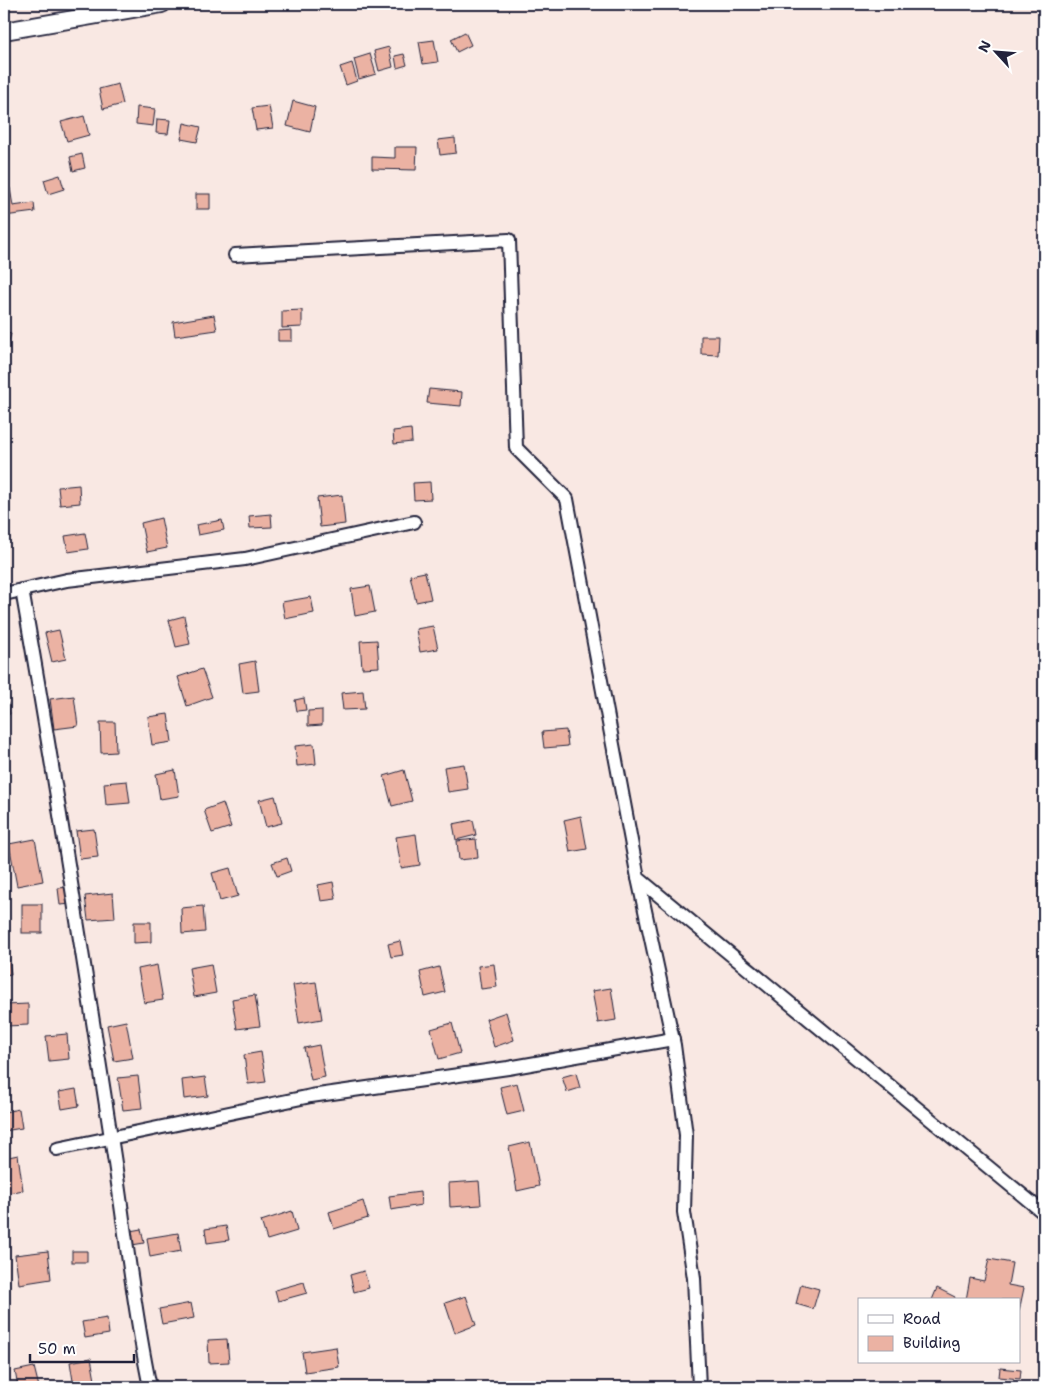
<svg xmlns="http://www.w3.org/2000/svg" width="1048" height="1391" viewBox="0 0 1048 1391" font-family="'Shantell Sans',sans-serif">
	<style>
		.building { fill: #ebb2a3; stroke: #22223b }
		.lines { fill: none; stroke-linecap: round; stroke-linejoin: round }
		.minor-casing { stroke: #22223b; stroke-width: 16 }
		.tertiary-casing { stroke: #22223b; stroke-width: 20 }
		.minor { stroke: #fff; stroke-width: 12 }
		.tertiary { stroke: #fff; stroke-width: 16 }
	</style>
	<rect width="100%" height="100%" fill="#f9e8e3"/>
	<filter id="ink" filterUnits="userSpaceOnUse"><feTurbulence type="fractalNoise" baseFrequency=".02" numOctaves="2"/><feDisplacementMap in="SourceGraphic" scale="10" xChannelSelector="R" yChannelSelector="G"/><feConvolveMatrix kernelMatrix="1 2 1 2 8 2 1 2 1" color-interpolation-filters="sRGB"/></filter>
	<g filter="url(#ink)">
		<!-- building -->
		<g class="building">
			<path d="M465,32l6,13 -14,7 -6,-13z"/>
			<path d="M434,40l4,22 -15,2 -4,-22z"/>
			<path d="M389,47l4,20 -14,4 -5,-20z"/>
			<path d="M370,54l6,20 -17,5 -5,-20z"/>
			<path d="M404,54l3,11 -10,3 -2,-12z"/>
			<path d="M352,63l5,18 -11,4 -6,-18z"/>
			<path d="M118,84l5,20 -20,5 -4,-20z"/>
			<path d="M293,101l22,6 -5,25 -23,-6z"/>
			<path d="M269,106l4,22 -17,2 -4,-22z"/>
			<path d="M137,107l18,2 -2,17 -17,-2z"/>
			<path d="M84,116l5,19 -22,6 -6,-19z"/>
			<path d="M157,119l13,1 -2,14 -12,-1z"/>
			<path d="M184,123l17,4 -4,15 -16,-3z"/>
			<path d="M455,138l1,15 -16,2 -2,-15z"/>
			<path d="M395,147h22l-1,23 -44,-1v-12l23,1z"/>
			<path d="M82,154l3,14 -12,3 -3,-14z"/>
			<path d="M60,175l4,14 -16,5 -4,-14z"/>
			<path d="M10,188l3,18 21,-3 1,9 -31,4v-27z"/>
			<rect x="196" y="194" width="14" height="15"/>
			<path d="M302,310v17l-20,1v-17z"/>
			<path d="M214,315l3,15 -42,6 -2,-14z"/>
			<path d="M292,330v11h-14v-10z"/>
			<path d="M4,332l7,2 -5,17h-2z"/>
			<path d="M701,336h18l-1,19 -17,-1z"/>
			<path d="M429,389l33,3 -1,14 -34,-3z"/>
			<path d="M411,429l1,13 -18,2 -1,-13z"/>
			<path d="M430,482l1,17 -17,1 -1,-17z"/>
			<path d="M79,485l1,18 -20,2 -2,-18z"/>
			<path d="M342,495l3,29 -25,3 -3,-29z"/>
			<path d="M271,514l1,13 -22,1 -1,-12z"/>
			<path d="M161,518l6,30 -20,4 -6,-29z"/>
			<path d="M222,520l2,10 -26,5 -2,-10z"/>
			<path d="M85,533l3,16 -20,3 -3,-16z"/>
			<path d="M425,572l6,27 -15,3 -6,-27z"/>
			<path d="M370,586l5,26 -20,4 -4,-27z"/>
			<path d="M311,597l3,16 -29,6 -3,-17z"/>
			<path d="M184,616l6,28 -14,3 -7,-27z"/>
			<path d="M433,626l5,23 -18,3 -4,-23z"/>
			<path d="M59,630l7,29 -14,3 -7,-29z"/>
			<path d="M377,640l2,27 -17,1 -2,-27z"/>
			<path d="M255,661l4,30 -16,2 -4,-29z"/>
			<path d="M202,669l10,28 -25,9 -9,-29z"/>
			<path d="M363,691l2,18 -22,1 -2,-17z"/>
			<path d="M4,695h2l4,19 -6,1z"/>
			<path d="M74,696l4,30 -24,3 -4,-30z"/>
			<path d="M304,698l2,12 -9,1 -2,-11z"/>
			<path d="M322,710v15l-14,1v-15z"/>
			<path d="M168,714l4,28 -20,3 -4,-28z"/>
			<path d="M100,722h15l1,30 -15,1z"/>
			<path d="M566,730l2,16 -24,2 -2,-16z"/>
			<path d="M314,744l2,20 -19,2 -2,-20z"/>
			<path d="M464,764l4,25 -20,3 -4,-25z"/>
			<path d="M175,770l4,26 -19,3 -4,-25z"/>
			<path d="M404,770l8,31 -20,5 -8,-30z"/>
			<path d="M127,781l3,22 -24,2 -2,-22z"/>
			<path d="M275,796l7,27 -16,4 -7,-27z"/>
			<path d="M223,803l8,24 -19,6 -8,-23z"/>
			<path d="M581,816l6,33 -17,3 -6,-32z"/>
			<path d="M473,820l3,15 -20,5 -3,-16z"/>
			<path d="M94,829l4,28 -18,2 -4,-28z"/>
			<path d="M416,834l4,31 -19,3 -5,-31z"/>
			<path d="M35,839l8,42 -26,5 -8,-42z"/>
			<path d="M476,839l2,19 -19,2 -2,-19z"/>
			<path d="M287,858l4,13 -14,5 -5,-13z"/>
			<path d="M230,868l8,28 -18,5 -8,-28z"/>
			<path d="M333,882l3,17 -15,2 -3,-16z"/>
			<path d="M70,887l2,17 -12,1 -2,-17z"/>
			<path d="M113,893l2,25 -27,2 -3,-24z"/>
			<rect x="22" y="904" width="20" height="29"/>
			<path d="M203,906l2,26 -23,2 -1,-26z"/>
			<path d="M134,922h17v20l-17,1z"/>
			<path d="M4,940h2l5,34 -7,1z"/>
			<path d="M400,941l3,14 -12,2 -3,-13z"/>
			<path d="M211,964l5,29 -22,4 -5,-29z"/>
			<path d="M494,964l3,23 -16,2 -3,-23z"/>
			<path d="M157,965l6,35 -19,3 -6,-34z"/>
			<path d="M439,967l6,25 -20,5 -5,-25z"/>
			<path d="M316,982l6,37 -23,4 -6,-38z"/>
			<path d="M611,988l5,32 -18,3 -6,-32z"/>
			<path d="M255,995l5,31 -23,3 -5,-30z"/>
			<path d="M28,1004v21l-22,1v-21z"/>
			<path d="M506,1012l8,28 -20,7 -8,-28z"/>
			<path d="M126,1021l7,37 -19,3 -7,-36z"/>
			<path d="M452,1023l8,30 -21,6 -8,-30z"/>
			<path d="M67,1034l2,25 -20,2 -3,-25z"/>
			<path d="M319,1045l6,32 -14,3 -7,-32z"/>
			<path d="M261,1052l5,30 -18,2 -4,-29z"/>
			<path d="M576,1073l4,15 -13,4 -5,-15z"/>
			<path d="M138,1076l4,32 -19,2 -5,-32z"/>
			<path d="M205,1077l3,19 -24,3 -2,-19z"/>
			<path d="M517,1083l7,28 -17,4 -7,-28z"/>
			<path d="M76,1089l3,17 -17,3 -3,-17z"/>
			<path d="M19,1109l3,19 -18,3v-19z"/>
			<path d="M530,1142l9,44 -22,5 -8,-44z"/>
			<path d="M18,1155l5,35 -19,4v-36z"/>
			<path d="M479,1181l2,24 -31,2 -1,-24z"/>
			<path d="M420,1192l1,13 -30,5 -2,-14z"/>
			<path d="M363,1201l5,17 -34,11 -5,-17z"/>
			<path d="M292,1211l5,20 -30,9 -6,-19z"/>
			<path d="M226,1226l3,14 -22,3 -2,-14z"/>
			<path d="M141,1229l3,14 -12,2 -2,-14z"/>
			<path d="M178,1233l3,18 -31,6 -3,-19z"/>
			<path d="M48,1251l3,28 -32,5 -4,-29z"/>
			<rect x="72" y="1251" width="15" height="11"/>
			<path d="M989,1259l23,4 -4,22 16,3 -5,23v-11h-53l4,-22 14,3z"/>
			<path d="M364,1271l5,17 -15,4 -4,-17z"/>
			<path d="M304,1282l3,11 -29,8 -3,-11z"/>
			<path d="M801,1284l18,5 -6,20 -17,-5z"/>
			<path d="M937,1288l18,9 -1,3h-22z"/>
			<path d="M466,1296l10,29 -21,8 -10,-30z"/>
			<path d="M191,1303l3,15 -32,6 -3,-15z"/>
			<path d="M107,1318l2,16 -24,4 -3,-16z"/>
			<path d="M227,1339l2,23 -20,1 -1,-23z"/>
			<path d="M336,1347l3,20 -34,5 -3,-20z"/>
			<path d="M91,1358l5,28 -22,1 -4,-25z"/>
			<path d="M34,1367l5,20h-21l-3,-16z"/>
			<path d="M1000,1368l21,2 -1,9 -21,-2z"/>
		</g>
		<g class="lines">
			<defs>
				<g id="minor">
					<path d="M235,255l274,-15 7,208 51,51 71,379 406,335"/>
					<path d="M22,590c32,180 60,360 88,541 14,85 22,171 40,256"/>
					<path d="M4,594l63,-14 178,-21 169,-37"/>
					<path d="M638,878l36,167 12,90 -2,77 10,66 5,109"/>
					<path d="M57,1149l254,-53 197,-28 165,-29"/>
				</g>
				<path id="tertiary" d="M4,31l158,-27"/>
			</defs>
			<!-- minor casing -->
			<use href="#minor" class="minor-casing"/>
			<!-- tertiary casing -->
			<use href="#tertiary" class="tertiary-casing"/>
			<!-- minor -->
			<use href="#minor" class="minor"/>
			<!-- tertiary -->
			<use href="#tertiary" class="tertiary"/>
		</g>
	</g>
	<!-- margin -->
	<rect width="1048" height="1391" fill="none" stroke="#fff" stroke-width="20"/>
	<rect x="10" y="10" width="1028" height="1371" fill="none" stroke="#22223b" stroke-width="2" filter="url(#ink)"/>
	<!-- legend -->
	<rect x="858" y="1298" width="162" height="65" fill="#ffffff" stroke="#a7a7b1"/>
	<rect x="868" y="1315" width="25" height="8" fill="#ffffff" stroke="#a7a7b1"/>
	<text x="903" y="1324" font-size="15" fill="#22223b">Road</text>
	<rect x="868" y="1336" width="25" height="15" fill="#ebb2a3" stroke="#a7a7b1"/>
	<text x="903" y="1348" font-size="15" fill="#22223b">Building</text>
	<!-- north arrow -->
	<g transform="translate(996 52) rotate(296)" stroke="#ffffff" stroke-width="4" paint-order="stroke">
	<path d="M0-4L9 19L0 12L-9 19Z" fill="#22223b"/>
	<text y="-8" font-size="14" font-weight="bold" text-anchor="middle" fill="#22223b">N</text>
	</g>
	<!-- scale -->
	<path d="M30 1354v8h104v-8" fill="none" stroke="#22223b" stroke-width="2.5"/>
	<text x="38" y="1354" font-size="15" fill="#22223b" stroke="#ffffff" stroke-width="4" paint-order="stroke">50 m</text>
</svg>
